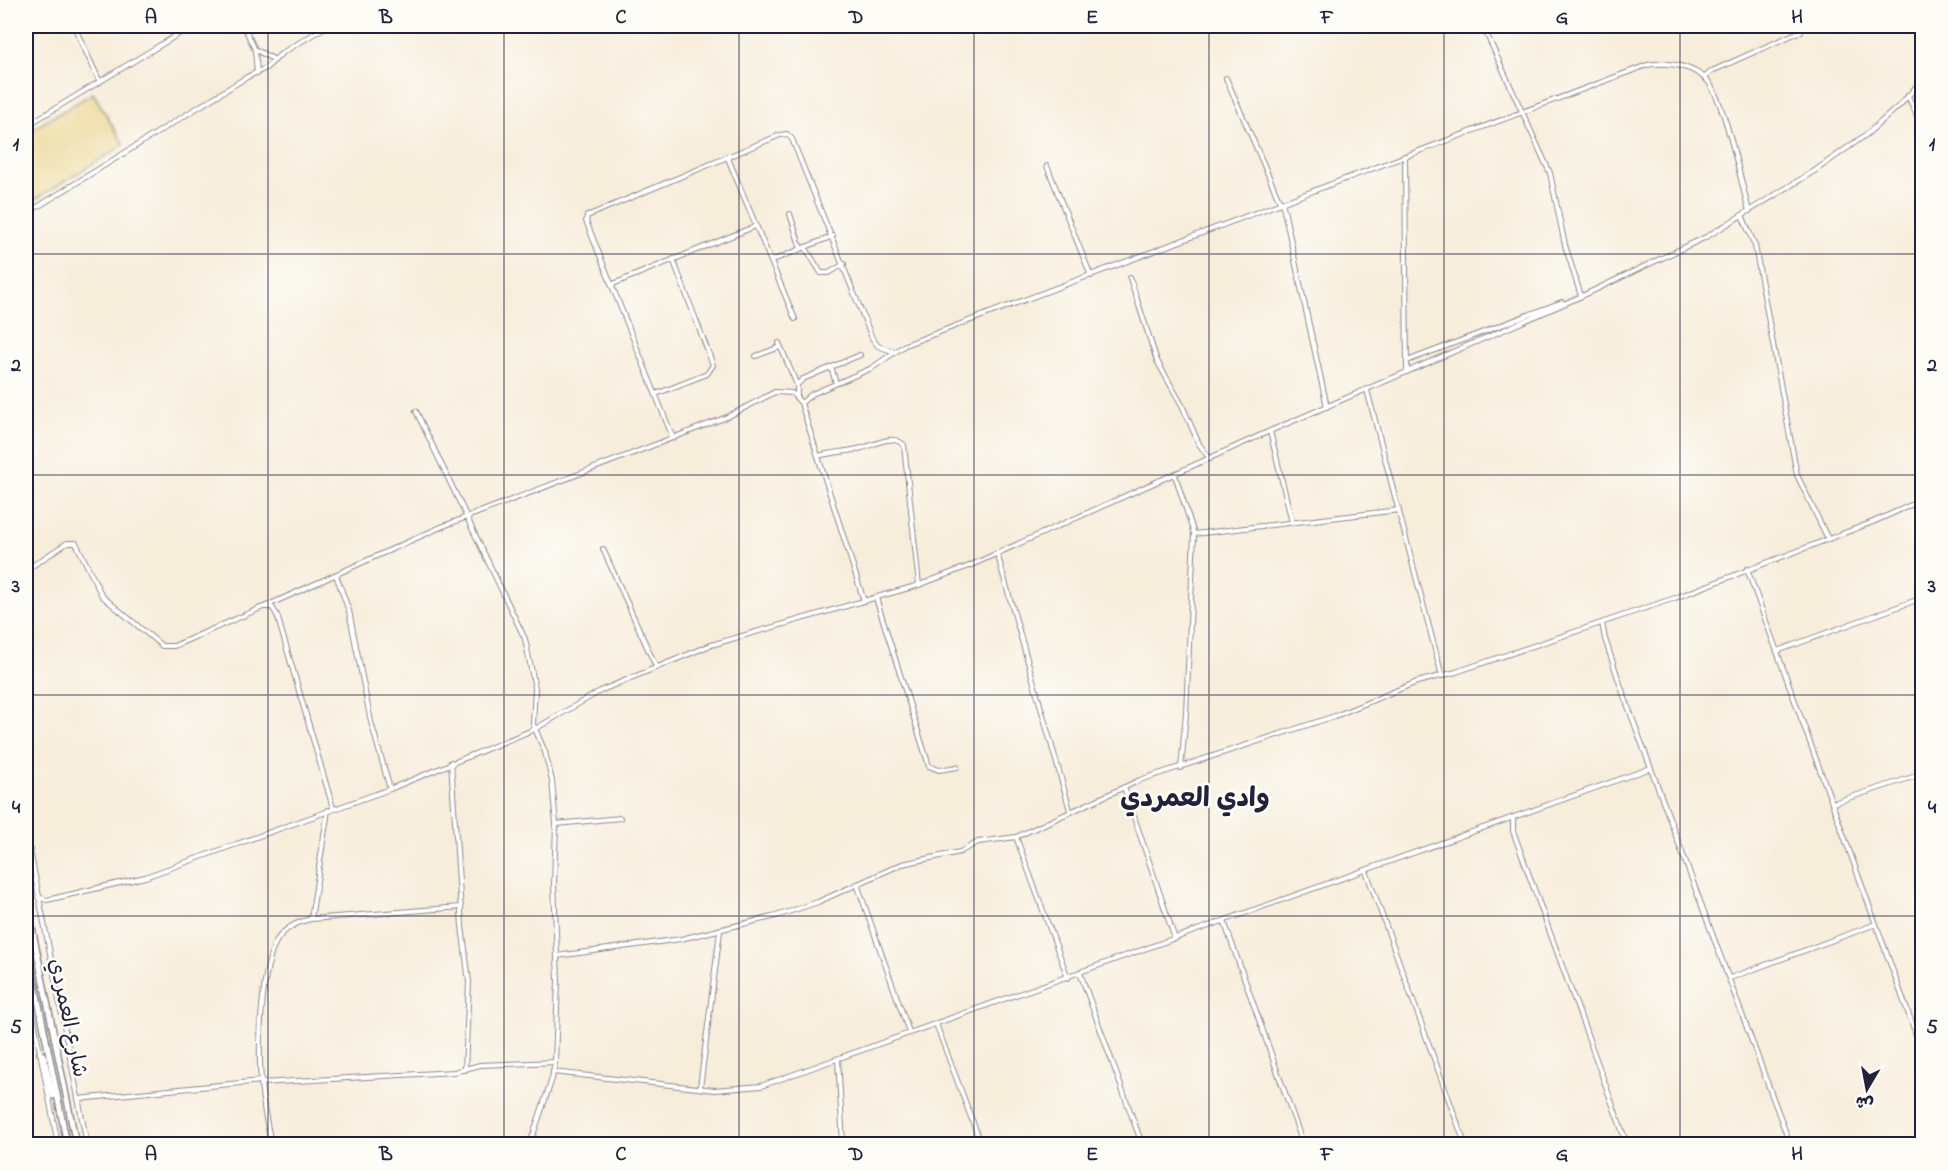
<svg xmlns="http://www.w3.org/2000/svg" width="1948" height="1170" viewBox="0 0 1948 1170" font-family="'Indie Flower','Playpen Sans Arabic',sans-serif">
<rect width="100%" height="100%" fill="#fdfcf7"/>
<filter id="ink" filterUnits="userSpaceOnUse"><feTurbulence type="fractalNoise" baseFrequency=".0167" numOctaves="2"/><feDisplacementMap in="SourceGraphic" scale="12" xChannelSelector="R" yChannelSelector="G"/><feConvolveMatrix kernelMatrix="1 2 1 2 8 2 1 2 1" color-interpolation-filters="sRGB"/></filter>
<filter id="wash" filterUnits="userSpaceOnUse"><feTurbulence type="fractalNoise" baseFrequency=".008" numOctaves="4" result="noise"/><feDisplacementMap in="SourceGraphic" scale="24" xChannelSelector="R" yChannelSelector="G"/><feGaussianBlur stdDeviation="1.35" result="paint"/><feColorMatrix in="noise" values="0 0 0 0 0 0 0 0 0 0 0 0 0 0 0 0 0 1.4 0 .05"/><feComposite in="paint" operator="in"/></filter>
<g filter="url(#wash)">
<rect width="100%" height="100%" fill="#f7eddb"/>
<!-- sand -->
<path fill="#eeda9e" stroke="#887e6c" stroke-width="1.5" d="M 93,93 L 124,145 L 26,205 L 26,133 Z"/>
</g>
<g filter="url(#ink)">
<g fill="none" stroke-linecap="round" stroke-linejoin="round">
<!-- minor casing -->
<g stroke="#8c888b" stroke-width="6">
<g id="minor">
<path d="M 74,26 L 100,82"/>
<path d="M 244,26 L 255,50 L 257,73"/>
<path d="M 1483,26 L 1550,173 L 1565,245 L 1581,296"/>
<path d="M 256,50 L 275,60"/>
<path d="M 1226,78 L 1280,202"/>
<path d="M 1704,78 L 1712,71 L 1801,31"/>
<path d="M 1908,96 L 1922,126"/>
<path d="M 26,126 L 192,26"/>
<path d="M 727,156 L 795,319"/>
<path d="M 1405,156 L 1407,372"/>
<path d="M 1047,166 L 1091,276"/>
<path d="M 1282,201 L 1327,407"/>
<path d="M 26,214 L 247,77 L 266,68 L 282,53 L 327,26"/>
<path d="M 790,214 L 801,249"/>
<path d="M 1742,215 L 1755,246 L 1797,475 L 1828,539"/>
<path d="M 805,247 L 821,273 L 829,273 L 844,264"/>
<path d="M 771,261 L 833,236"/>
<path d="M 1130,278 L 1157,361 L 1182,405 L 1199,444 L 1210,459"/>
<path d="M 613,284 L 756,226"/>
<path d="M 779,343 L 797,385"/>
<path d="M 756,356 L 780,347"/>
<path d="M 1407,361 L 1562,302"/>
<path d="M 831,367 L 836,383"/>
<path d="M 1367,390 L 1442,676"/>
<path d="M 656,394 L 707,374 L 713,365 L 673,259"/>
<path d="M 797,396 L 797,385 L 803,379 L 860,355"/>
<path d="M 801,403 L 812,394 L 872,368 L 905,345 L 1647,65 C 1667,62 1688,65 1705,78 C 1724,95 1741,183 1749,211"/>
<path d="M 416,411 L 525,639 L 535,688 L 533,724 L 545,752 L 552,781 L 556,824 L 554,884 L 558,981 L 555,1062 L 552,1079 L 530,1144"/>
<path d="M 1270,431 L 1292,522"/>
<path d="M 673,438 L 586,221 L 587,216 L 780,135 L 787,134 L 792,139 L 872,338 L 878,346 L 892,351"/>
<path d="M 818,456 C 832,452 848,452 862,448 C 875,445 892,433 904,445 L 919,585"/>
<path d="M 1175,475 L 1194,534 L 1186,713 L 1181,768"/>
<path d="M 1194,534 L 1399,510"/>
<path d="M 603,549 L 656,667"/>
<path d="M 997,553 L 1070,810"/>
<path d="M 1747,569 L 1922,1051"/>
<path d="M 26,570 L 67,543 L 76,543 L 102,596 L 162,646 L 174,646 L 263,607 L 272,607 L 277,615 L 333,808"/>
<path d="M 336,575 L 349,611 L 371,722 L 390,789"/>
<path d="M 876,598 L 929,766 L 939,770 L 957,767"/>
<path d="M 266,606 L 441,527 L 727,417 L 775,392 L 792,393 L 801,403 L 864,601"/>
<path d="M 1602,623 L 1605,639 L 1623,693 L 1790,1144"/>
<path d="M 1777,651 L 1922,598"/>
<path d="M 451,762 L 462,926 L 469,982 L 465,1070"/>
<path d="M 1124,787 L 1175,939"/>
<path d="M 1833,803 L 1922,774"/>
<path d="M 1513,818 L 1513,831 L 1627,1144"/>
<path d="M 556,824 L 620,818"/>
<path d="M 26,830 L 87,1144"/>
<path d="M 1016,837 L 1068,978"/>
<path d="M 1366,871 L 1465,1144"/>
<path d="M 857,884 L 909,1032"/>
<path d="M 38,897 L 47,900 L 145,877 L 390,789 L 535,729 L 602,690 L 711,645 L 919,585 L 969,566 L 1270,431 L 1582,296 L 1706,237 L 1816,170 L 1867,134 L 1900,105 L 1922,80"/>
<path d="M 311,919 L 328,810"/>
<path d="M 1224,921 L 1303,1144"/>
<path d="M 557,956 L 681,939 L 776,916 L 818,902 L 902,864 L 960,852 L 978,842 L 1016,837 L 1140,780 L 1335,716 L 1417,682 L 1456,672 L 1675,598 L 1873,522 L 1922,500"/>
<path d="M 1080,973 L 1142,1144"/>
<path d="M 1730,978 L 1876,924"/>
<path d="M 26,980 L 58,1144"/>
<path d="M 936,1024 L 981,1144"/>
<path d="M 838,1059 L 843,1144"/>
<path d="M 553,1072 L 715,1090 L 761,1086 L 1651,768"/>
<path d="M 261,1083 L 454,1072 L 480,1065 L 555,1062"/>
<path d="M 700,1088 L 720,931"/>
<path d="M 78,1099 L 261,1081"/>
<path d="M 271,1144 C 267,1124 262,1102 261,1081 C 258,1049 261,967 277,940 C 285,928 297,922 311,919 L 461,907"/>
</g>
</g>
<!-- major casing -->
<g stroke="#8c888b" stroke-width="8">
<g id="major">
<path d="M 26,898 L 76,1144"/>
<path d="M 26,940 L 67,1144"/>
<path d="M 40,1053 L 43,1055 L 53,1096"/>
</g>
</g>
<!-- minor -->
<use href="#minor" stroke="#fff" stroke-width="4"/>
<!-- major -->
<use href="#major" stroke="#fff" stroke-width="5"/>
</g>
</g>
<!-- grid -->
<path fill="none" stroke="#22223b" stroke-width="1.5" stroke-opacity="0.55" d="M 268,26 L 268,1144M 504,26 L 504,1144M 739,26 L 739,1144M 974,26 L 974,1144M 1209,26 L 1209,1144M 1444,26 L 1444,1144M 1680,26 L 1680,1144M 26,254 L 1922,254M 26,475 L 1922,475M 26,695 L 1922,695M 26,916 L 1922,916"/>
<g text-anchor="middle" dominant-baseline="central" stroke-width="5" stroke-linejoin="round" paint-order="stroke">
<!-- street labels -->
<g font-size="21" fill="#22223b" stroke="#fdfcf7">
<text transform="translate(67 1018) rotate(78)">شارع العمردي</text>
</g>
<!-- district labels -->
<g font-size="27" font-weight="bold" fill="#22223b" stroke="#fdfcf7">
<text x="1195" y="799">وادي العمردي</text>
</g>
</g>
<!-- margin -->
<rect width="1948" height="1170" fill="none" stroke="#fdfcf7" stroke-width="66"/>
<!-- north arrow -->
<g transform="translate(1867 1089) rotate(190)" stroke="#fdfcf7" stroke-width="4.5" paint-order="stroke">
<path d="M0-4.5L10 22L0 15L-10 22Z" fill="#22223b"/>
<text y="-9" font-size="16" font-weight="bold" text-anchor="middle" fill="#22223b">ش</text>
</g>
<rect x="33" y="33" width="1882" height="1104" fill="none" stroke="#22223b" stroke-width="2"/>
<g font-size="20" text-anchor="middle" font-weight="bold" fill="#22223b">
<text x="151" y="23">A</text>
<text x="386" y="23">B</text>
<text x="621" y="23">C</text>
<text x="856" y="23">D</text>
<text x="1092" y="23">E</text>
<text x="1327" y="23">F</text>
<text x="1562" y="23">G</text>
<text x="1797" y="23">H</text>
<text x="16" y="150">1</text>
<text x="1932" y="150">1</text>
<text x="16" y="371">2</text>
<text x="1932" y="371">2</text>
<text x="16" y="592">3</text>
<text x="1932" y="592">3</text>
<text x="16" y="813">4</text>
<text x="1932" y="813">4</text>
<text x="16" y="1033">5</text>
<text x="1932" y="1033">5</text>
<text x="151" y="1160">A</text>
<text x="386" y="1160">B</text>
<text x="621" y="1160">C</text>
<text x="856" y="1160">D</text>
<text x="1092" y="1160">E</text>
<text x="1327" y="1160">F</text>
<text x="1562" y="1160">G</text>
<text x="1797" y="1160">H</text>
</g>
</svg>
